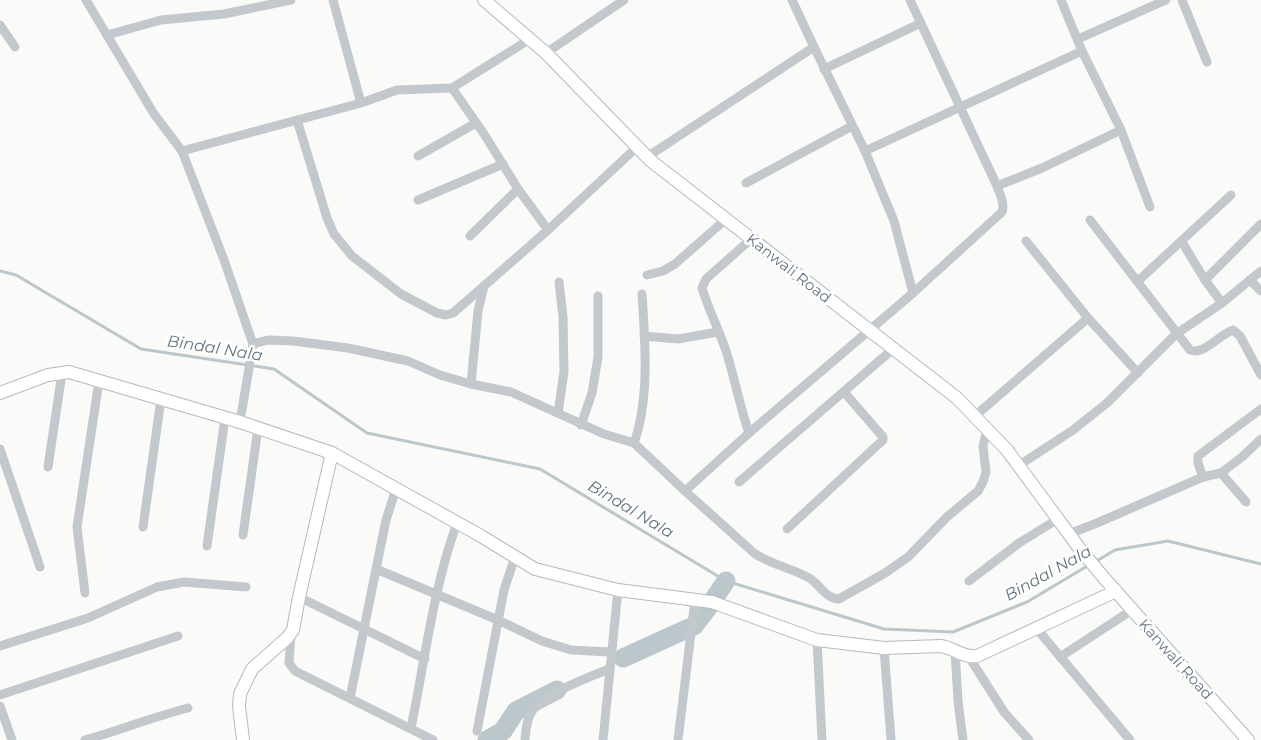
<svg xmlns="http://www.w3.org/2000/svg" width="1261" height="740" viewBox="0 0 1261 740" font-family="Montserrat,sans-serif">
<rect width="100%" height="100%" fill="#fafaf8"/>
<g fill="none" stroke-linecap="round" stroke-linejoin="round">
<!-- stream -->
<g stroke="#bbc7cb" stroke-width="3">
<path d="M 0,271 L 16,275 L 141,349 L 274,369 L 367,433 L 540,469 L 726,581 L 884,629 L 953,632 L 1027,602 L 1089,565"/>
<path d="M 1095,562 L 1115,550 L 1168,541 L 1261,564"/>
</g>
<!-- river -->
<g stroke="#bbc7cb" stroke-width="19">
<path d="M 713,600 L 726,581"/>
<path d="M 694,626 L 710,605"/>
<path d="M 623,658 L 689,628"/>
<path d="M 487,740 L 503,731 L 516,711 L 557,690"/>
</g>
<!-- secondary casing -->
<g stroke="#b3babf" stroke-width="14">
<g id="secondary">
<path d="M 484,0 L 546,53 L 651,161 L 957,398 L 1007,450 L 1080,549 L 1104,578 L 1248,740"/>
<path d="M 0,393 L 48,375 L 69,372 L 240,422 L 332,453 L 481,536 L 535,569 L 543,571 L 618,590 L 712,602 L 817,640 L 884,648 L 941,646 C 954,648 963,658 977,656 L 1116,591"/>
<path d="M 243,740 L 239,706 L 240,694 L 252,669 L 287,638 L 293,630 L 299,597 L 332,453"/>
</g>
</g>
<!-- street -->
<g stroke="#c3c8cc" stroke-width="9">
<path d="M 86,0 L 154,114 L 182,151 L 224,260 L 253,344 L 240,422"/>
<path d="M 333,0 L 361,103"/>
<path d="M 792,0 L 814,47 L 865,151 L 894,221 L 913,293"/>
<path d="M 1061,0 L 1082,51 L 1121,130 L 1150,207"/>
<path d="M 1182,0 L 1207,62"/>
<path d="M 0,25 L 15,47"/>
<path d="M 107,35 L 161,20 L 224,14 L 291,0"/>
<path d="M 1078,39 L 1166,0"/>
<path d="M 546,53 L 624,0"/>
<path d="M 824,69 L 921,23"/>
<path d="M 452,88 L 484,134 L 518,189 L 548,230"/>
<path d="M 297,120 L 327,218 L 334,234 L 352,256 L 401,294 L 437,313 L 446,315 L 453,313 L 548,230 L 637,147"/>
<path d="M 182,151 L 361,103 L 397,90 L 452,88 L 530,39"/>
<path d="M 865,151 L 1082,51"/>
<path d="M 418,156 L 476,123"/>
<path d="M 647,157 L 814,47"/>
<path d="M 746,183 L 852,126"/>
<path d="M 997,186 L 1042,168 L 1121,130"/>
<path d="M 418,200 L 503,164"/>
<path d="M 1090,220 L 1190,350 C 1203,356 1220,334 1233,330 L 1240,336 L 1261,375"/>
<path d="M 470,236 L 518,189"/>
<path d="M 1026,241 L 1088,318 L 1138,373"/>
<path d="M 1182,242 L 1205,280"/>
<path d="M 647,275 L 663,271 L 675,264 L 726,219"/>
<path d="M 1250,280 L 1261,291"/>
<path d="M 1138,281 L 1231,195"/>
<path d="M 1222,303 L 1205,280 L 1261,224"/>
<path d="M 644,336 L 678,339 L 718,332"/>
<path d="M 253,344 L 268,340 L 293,341 L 348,348 L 408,361 L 440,375 L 471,384 L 511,392 L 604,434 L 634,443 L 685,491 L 749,433 L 913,293 L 1002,212 C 1005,203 1000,195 997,186 L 910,0"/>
<path d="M 471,384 L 478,311 L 484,286"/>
<path d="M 558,413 L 564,372 L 563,317 L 559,282"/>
<path d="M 975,416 L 1088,318"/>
<path d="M 581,425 L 592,393 L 598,357 L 598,296"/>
<path d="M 749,433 C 740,407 735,380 727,354 C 720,332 709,311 702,288 L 706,279 L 751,239"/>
<path d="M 634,443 C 650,398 645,341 642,294"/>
<path d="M 0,449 L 40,567"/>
<path d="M 1018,466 L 1073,430 L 1107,403 L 1176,334 L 1222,303 L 1261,271"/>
<path d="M 48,467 L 62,373"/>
<path d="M 1221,473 L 1246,502"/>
<path d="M 1203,477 L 1198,463 L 1198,456 L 1261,409"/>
<path d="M 739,482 L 893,349"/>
<path d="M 685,491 L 754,553 C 771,565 793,568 811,579 C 820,586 827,599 839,599 L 885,573 L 908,557 L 947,517 L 978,491 L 983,482 L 986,472 L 983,446 L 987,430"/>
<path d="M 143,527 L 161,399"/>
<path d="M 787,529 L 883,440 L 883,437 L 844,392"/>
<path d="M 1069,534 L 1097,523 L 1203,477 L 1221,473 L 1242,457 L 1261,439"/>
<path d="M 243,535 L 258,428"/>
<path d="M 207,546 L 225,418"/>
<path d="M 376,569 L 498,620 L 542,641 L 571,650 L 610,652"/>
<path d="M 969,581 L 1019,543 L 1058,519"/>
<path d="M 85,593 L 77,527 L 99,381"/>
<path d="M 299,597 L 425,659"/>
<path d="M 1037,629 L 1130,740"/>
<path d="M 291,634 L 289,663 L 295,671 L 433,740"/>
<path d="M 817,640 L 822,740"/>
<path d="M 0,646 L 88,618 L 157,587 L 184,582 L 246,587"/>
<path d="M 884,648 L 891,740"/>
<path d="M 955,650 L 958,701 L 963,740"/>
<path d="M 969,657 L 1004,712 L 1029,740"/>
<path d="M 1060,657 L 1132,610"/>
<path d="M 0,695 L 178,636"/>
<path d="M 350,698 L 386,520 L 396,489"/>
<path d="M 0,706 L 12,740"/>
<path d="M 411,728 C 425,660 433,589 457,523"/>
<path d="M 477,731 L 504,590 L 515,557"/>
<path d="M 85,740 C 120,730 153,717 188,708"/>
<path d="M 525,740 C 526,731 526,721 531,713 C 541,695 589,677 609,669"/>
<path d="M 603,740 L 618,590"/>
<path d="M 678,740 L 695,600"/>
</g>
<!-- secondary -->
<use href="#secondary" stroke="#fff" stroke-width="12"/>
</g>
<g text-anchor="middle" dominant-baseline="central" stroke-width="5" stroke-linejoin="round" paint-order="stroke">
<!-- street labels -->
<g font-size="15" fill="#657683" stroke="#fff">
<text transform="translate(789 268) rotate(38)">Kanwali Road</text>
<text transform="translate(1176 659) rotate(48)">Kanwali Road</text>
</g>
<!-- water labels -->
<g font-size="16" font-style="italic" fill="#60757c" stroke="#fff">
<text transform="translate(215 348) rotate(9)">Bindal Nala</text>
<text transform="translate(631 509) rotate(31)">Bindal Nala</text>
<text transform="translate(1048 573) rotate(-29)">Bindal Nala</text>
</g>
</g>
</svg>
